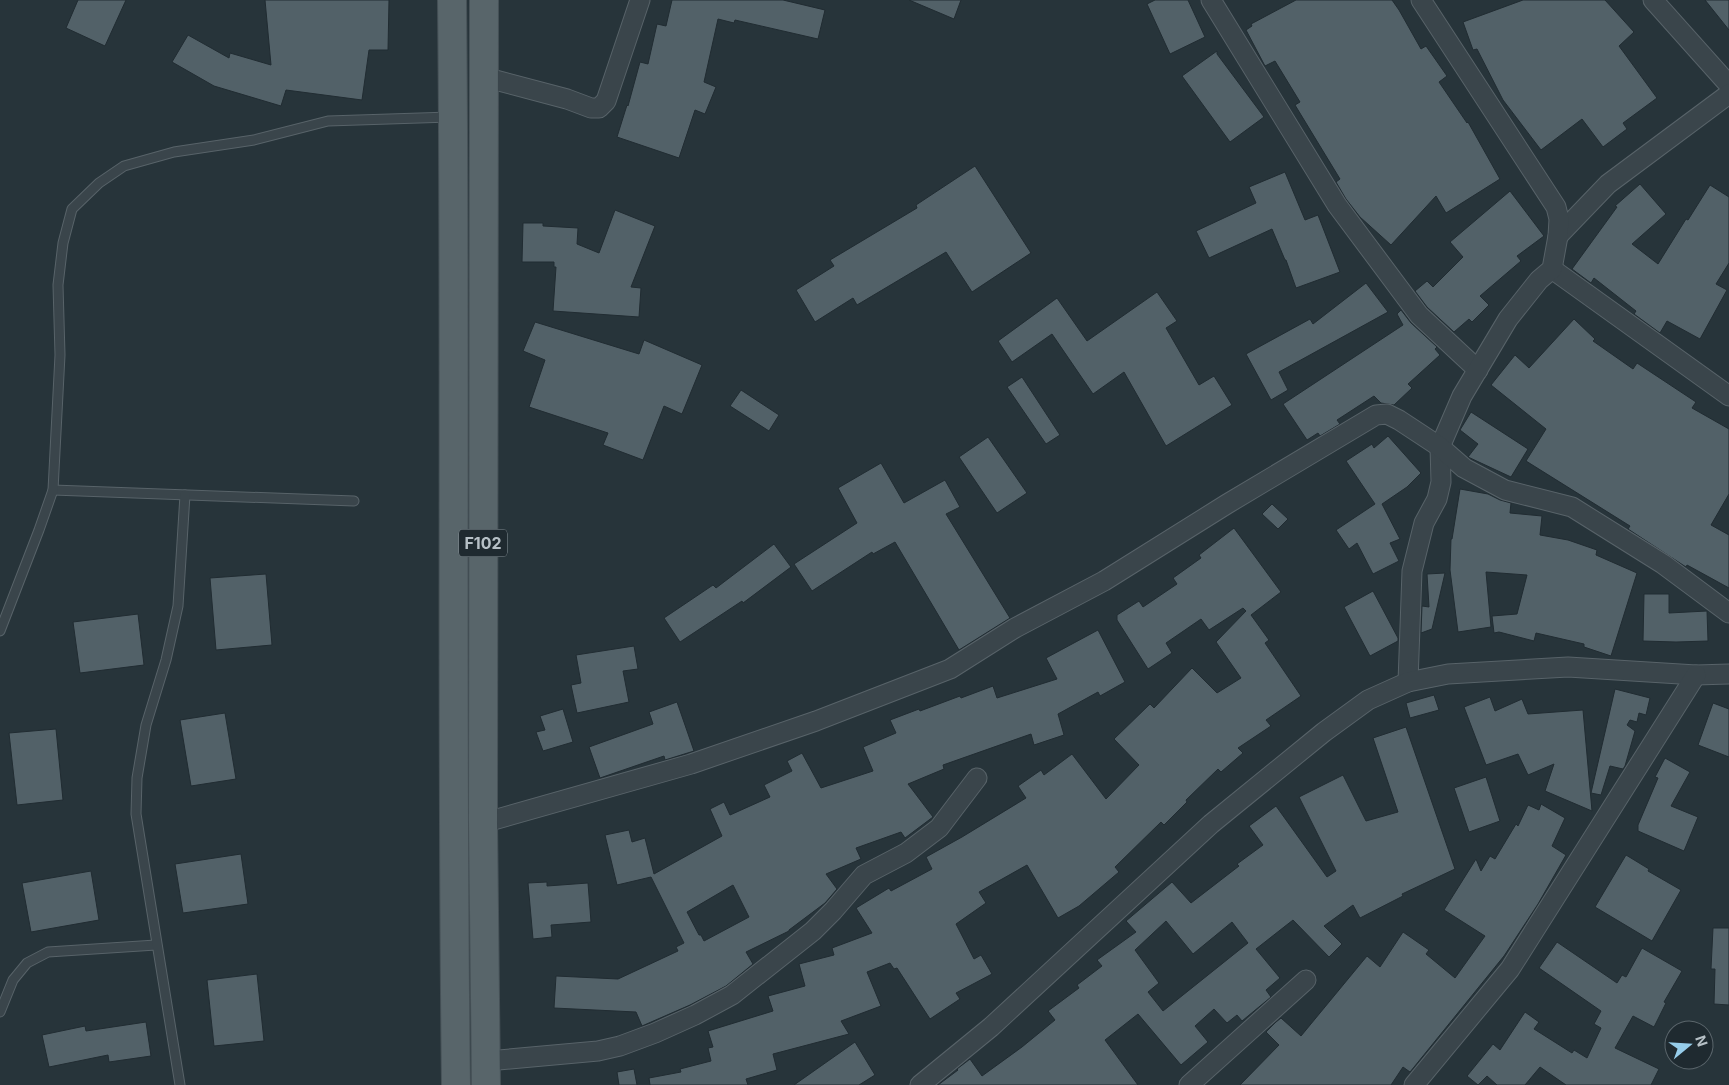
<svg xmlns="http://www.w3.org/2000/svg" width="1729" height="1085" viewBox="0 0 1729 1085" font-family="Inter,sans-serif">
<rect width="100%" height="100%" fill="#27343a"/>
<!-- building -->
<g fill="#526168" stroke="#212c32" fill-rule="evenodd">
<path d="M 78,0 L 126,0 L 105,46 L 66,28 Z"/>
<path d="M 265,0 L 389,0 L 388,50 L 369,50 L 362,100 L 286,90 L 281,106 L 214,86 L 172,62 L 188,35 L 229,58 L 230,53 L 271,65 Z"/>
<path d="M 672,0 L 783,0 L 825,10 L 818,39 L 735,20 L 734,23 L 718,19 L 704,82 L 716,87 L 705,114 L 695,110 L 679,158 L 617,137 L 627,105 L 628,106 L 640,62 L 648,64 L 657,24 L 666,26 Z"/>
<path d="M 909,0 L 961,0 L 954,19 Z"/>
<path d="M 1155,0 L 1188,0 L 1205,37 L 1170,54 L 1147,4 Z"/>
<path d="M 1296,0 L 1392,0 L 1399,10 L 1421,49 L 1426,46 L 1447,76 L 1439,82 L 1467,123 L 1468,122 L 1500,179 L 1446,213 L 1436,196 L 1391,245 L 1360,217 L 1346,199 L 1336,182 L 1340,179 L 1295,105 L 1300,102 L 1275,61 L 1265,66 L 1246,30 L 1252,26 L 1251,24 Z"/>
<path d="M 1523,0 L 1605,0 L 1634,32 L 1619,46 L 1657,98 L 1623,123 L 1627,129 L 1603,147 L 1582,119 L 1541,150 L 1503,100 L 1477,49 L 1473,50 L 1463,22 Z"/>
<path d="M 1705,0 L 1729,0 L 1729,30 Z"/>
<path d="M 1217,51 L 1217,54 L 1264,117 L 1230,142 L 1182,76 Z"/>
<path d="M 975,166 L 1031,253 L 972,292 L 946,252 L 857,305 L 853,298 L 815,322 L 796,290 L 834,266 L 830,260 L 917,208 L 916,205 Z"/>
<path d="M 1285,172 L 1305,220 L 1318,215 L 1340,272 L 1296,288 L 1286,260 L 1285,260 L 1272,229 L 1209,258 L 1196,231 L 1256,203 L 1249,187 Z"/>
<path d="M 1640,184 L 1666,214 L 1632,244 L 1658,264 L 1686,219 L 1688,220 L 1710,185 L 1729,197 L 1729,263 L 1716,284 L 1727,290 L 1700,339 L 1667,321 L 1660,333 L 1634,314 L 1636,311 L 1594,278 L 1591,283 L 1572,269 L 1617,207 L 1615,206 Z"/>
<path d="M 1510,191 L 1544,236 L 1517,256 L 1521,261 L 1480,296 L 1489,305 L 1472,322 L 1469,319 L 1454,332 L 1427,307 L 1415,291 L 1427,281 L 1433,287 L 1463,257 L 1450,242 Z"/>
<path d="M 615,210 L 655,226 L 631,287 L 641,288 L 639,317 L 553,311 L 556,267 L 554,267 L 554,262 L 522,262 L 523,223 L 543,223 L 543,226 L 578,228 L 577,244 L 599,253 Z"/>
<path d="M 1366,283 L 1388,312 L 1279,372 L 1288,390 L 1271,400 L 1246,354 L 1310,319 L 1313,324 Z"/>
<path d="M 1157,292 L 1177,321 L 1166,328 L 1199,385 L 1214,376 L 1232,405 L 1166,446 L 1124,372 L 1093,394 L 1052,334 L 1012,362 L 998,341 L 1057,298 L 1087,341 Z"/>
<path d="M 1401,310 L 1411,323 L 1437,347 L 1435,349 L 1440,355 L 1408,384 L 1412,388 L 1394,405 L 1381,403 L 1374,396 L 1337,420 L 1340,424 L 1320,436 L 1318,433 L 1307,440 L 1283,404 L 1403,325 L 1397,314 Z"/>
<path d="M 1574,319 L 1595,339 L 1593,341 L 1633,369 L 1637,363 L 1696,402 L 1692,408 L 1729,429 L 1729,494 L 1711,525 L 1729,535 L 1729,588 L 1687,565 L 1686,567 L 1628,529 L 1630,526 L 1526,461 L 1546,429 L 1491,385 L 1515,355 L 1529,368 Z"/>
<path d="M 535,322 L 639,354 L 644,340 L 702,365 L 682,414 L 664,406 L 643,460 L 603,445 L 608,433 L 529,407 L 545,360 L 523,351 Z"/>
<path d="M 1022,377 L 1060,435 L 1046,444 L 1007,387 Z"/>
<path d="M 741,390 L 779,415 L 769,431 L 730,406 Z"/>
<path d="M 1471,412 L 1528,449 L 1511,477 L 1468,457 L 1478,444 L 1460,430 Z"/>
<path d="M 1388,436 L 1421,473 L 1407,487 L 1382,504 L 1400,539 L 1390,543 L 1399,561 L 1373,574 L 1357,543 L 1349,549 L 1336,530 L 1375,504 L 1346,461 L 1372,444 L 1374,448 Z"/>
<path d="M 988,437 L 1027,493 L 997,513 L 959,457 Z"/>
<path d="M 881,463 L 904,503 L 945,480 L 960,507 L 946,514 L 1010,618 L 959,650 L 895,542 L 873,554 L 872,552 L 812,591 L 794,564 L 857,523 L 838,488 Z"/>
<path d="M 1460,489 L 1488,494 L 1500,500 L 1511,503 L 1510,513 L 1542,516 L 1540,535 L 1568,540 L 1597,550 L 1596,555 L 1637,573 L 1611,656 L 1584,647 L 1584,644 L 1536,633 L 1534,641 L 1499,632 L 1494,633 L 1492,616 L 1517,614 L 1527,575 L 1486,572 L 1491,627 L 1458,632 L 1450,570 L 1451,539 L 1452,539 Z"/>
<path d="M 1272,504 L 1288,519 L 1278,529 L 1262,514 Z"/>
<path d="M 1234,528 L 1281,592 L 1251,615 L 1269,640 L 1265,643 L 1301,696 L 1266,720 L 1271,726 L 1238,748 L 1243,753 L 1221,772 L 1218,769 L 1186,800 L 1187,802 L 1164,825 L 1161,822 L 1115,867 L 1119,872 L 1079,906 L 1058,918 L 1027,865 L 979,892 L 986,903 L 956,924 L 974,959 L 981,955 L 992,974 L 956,993 L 960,999 L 930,1019 L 897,968 L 894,969 L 890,963 L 867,972 L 881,1006 L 841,1021 L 849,1034 L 773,1054 L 777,1070 L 746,1079 L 748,1085 L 650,1085 L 649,1078 L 681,1072 L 680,1069 L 711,1061 L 708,1048 L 713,1047 L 708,1031 L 773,1011 L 768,996 L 805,986 L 799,964 L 834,955 L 832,948 L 872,933 L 856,908 L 889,888 L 891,891 L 932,869 L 926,857 L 962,837 L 1026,798 L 1018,786 L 1041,770 L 1044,775 L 1072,754 L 1106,799 L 1139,765 L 1114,739 L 1150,704 L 1154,708 L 1192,668 L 1217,693 L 1241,678 L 1216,642 L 1246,611 L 1243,608 L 1209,630 L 1201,619 L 1166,643 L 1172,653 L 1148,669 L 1117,620 L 1117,615 L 1139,601 L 1143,607 L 1177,584 L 1173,578 L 1201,558 L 1199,555 Z"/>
<path d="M 774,544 L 791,567 L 743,603 L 742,601 L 680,642 L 664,618 L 713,585 L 716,588 Z"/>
<path d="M 1445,573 L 1432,629 L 1421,633 L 1422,606 L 1429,607 L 1427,574 Z"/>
<path d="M 266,574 L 272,645 L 216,650 L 210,578 Z"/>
<path d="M 1373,591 L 1398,638 L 1398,641 L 1370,656 L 1344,607 Z"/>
<path d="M 1644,594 L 1669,594 L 1669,613 L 1707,611 L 1708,641 L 1676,642 L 1643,641 Z"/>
<path d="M 138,614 L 144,665 L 80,673 L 73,622 Z"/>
<path d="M 1098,630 L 1125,682 L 1100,696 L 1098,692 L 1058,714 L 1064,735 L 1034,745 L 1031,734 L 943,765 L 944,769 L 908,784 L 933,817 L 905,838 L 901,832 L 856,848 L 861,859 L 826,874 L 837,889 L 825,903 L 789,930 L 789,931 L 746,952 L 753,964 L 726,986 L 690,1005 L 642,1026 L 636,1012 L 554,1008 L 556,976 L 618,979 L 678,951 L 676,947 L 684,943 L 651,877 L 617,885 L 605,835 L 629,830 L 632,842 L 645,838 L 654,874 L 722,836 L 710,809 L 724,802 L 730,815 L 770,797 L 764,785 L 792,771 L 787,761 L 802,753 L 821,788 L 873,771 L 863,747 L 896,733 L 890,720 L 919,709 L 920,711 L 960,696 L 961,698 L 993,686 L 997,698 L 1057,679 L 1046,658 ZM 733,885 L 749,917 L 704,941 L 701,935 L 699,935 L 687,912 Z"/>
<path d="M 634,646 L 638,669 L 623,671 L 629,702 L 577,713 L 571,685 L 581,683 L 576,655 Z"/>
<path d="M 1615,689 L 1650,698 L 1646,715 L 1639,713 L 1637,722 L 1630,720 L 1627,725 L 1635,731 L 1625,766 L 1623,769 L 1610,766 L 1601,795 L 1591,793 Z"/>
<path d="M 1434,695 L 1439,710 L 1410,718 L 1406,703 Z"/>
<path d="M 1490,697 L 1495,711 L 1522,699 L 1528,714 L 1583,710 L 1592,811 L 1545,791 L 1554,764 L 1528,775 L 1518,754 L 1486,765 L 1464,707 Z"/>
<path d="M 677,702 L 694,751 L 665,760 L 664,756 L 600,778 L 589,747 L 653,724 L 649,712 Z"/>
<path d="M 1713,703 L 1729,709 L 1729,757 L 1698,745 Z"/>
<path d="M 563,709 L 573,742 L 543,751 L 536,732 L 545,730 L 540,716 Z"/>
<path d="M 225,713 L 236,779 L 191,786 L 180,720 Z"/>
<path d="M 1406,727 L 1455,869 L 1402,894 L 1403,896 L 1360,918 L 1353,905 L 1324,926 L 1342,944 L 1329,957 L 1293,920 L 1256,949 L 1280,978 L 1266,990 L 1271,997 L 1242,1021 L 1237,1015 L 1227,1023 L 1214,1009 L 1195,1026 L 1208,1042 L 1181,1065 L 1138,1014 L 1105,1040 L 1138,1085 L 938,1085 L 958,1070 L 957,1069 L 970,1059 L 982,1076 L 1022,1047 L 1055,1020 L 1048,1011 L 1079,988 L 1077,985 L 1102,966 L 1097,960 L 1136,932 L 1126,921 L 1172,882 L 1191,903 L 1239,866 L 1237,864 L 1263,845 L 1249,826 L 1276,806 L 1327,877 L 1336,871 L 1299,797 L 1343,775 L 1366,821 L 1398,812 L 1373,738 ZM 1166,921 L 1193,954 L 1232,922 L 1248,943 L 1163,1011 L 1148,992 L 1159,983 L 1135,950 Z"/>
<path d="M 56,729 L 63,800 L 17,805 L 9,733 Z"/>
<path d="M 1665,758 L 1690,772 L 1671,806 L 1698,817 L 1684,851 L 1638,831 L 1638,825 L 1658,778 L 1655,777 Z"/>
<path d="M 1486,777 L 1500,821 L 1469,832 L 1454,788 Z"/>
<path d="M 1541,804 L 1565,818 L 1552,846 L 1566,855 L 1538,904 L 1504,956 L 1410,1072 L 1403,1067 L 1391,1085 L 1240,1085 L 1279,1045 L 1266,1032 L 1276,1022 L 1281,1018 L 1301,1036 L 1367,956 L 1380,967 L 1403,932 L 1429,950 L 1426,954 L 1455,978 L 1485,936 L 1444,910 L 1476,859 L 1481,871 L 1490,856 L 1495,859 L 1516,824 L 1518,826 L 1528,805 L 1539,810 Z"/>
<path d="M 241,854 L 248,904 L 183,913 L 175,864 Z"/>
<path d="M 1626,855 L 1649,869 L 1648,871 L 1681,890 L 1652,941 L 1595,907 Z"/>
<path d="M 91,871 L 99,920 L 31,932 L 22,883 Z"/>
<path d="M 547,882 L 547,886 L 588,883 L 591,922 L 551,925 L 552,937 L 533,939 L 528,883 Z"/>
<path d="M 1713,928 L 1729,928 L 1729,1005 L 1714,1004 L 1715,969 L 1711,969 Z"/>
<path d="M 1557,942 L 1617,983 L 1622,975 L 1626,977 L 1642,948 L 1682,971 L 1664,1002 L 1666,1003 L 1654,1027 L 1633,1016 L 1615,1048 L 1659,1069 L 1651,1085 L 1566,1085 L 1540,1067 L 1525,1085 L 1497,1085 L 1487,1076 L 1478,1085 L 1467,1076 L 1493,1044 L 1500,1050 L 1525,1012 L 1539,1022 L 1534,1029 L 1572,1053 L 1574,1050 L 1587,1058 L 1601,1028 L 1594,1024 L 1601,1011 L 1539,968 Z"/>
<path d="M 257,974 L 264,1041 L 214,1046 L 207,980 Z"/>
<path d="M 146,1022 L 151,1056 L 109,1062 L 108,1055 L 49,1067 L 42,1035 L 85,1026 L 86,1031 Z"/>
<path d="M 855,1042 L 875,1075 L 859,1085 L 794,1085 Z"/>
<path d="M 634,1069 L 637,1085 L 619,1085 L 617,1072 Z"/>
</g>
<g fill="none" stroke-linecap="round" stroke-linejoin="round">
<!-- lane casing -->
<g stroke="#586369" stroke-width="11">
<g id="lane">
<path d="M 53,490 L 354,501"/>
<path d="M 0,631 L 39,530 L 53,490 L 60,355 L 58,285 L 63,243 L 72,209 L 99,183 L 124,166 L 174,152 L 254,140 L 328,121 L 450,117"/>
<path d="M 0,1012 L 13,980 L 27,963 L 48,952 L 156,945"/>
<path d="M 180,1085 L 136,814 L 137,778 L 146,725 L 166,660 L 178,606 L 185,495"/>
</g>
</g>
<!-- street casing -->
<g stroke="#586369" stroke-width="21">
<g id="street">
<path d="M 1211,0 L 1337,205 L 1419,315 L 1478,370"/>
<path d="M 1653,0 L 1729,85"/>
<path d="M 484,77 L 567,99 L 591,108 L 599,108 L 606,101 L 640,0"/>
<path d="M 1558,236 L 1608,184 L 1729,94"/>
<path d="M 1552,269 L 1729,396"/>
<path d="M 1408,682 L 1412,571 L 1424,523 L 1437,499 L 1441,482 L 1440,447 L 1462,396 L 1508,319 L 1539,280 L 1552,269 L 1558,236 L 1559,219 L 1556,207 L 1421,0"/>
<path d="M 483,823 L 691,764 L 816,721 L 950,669 L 1015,628 L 1104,581 L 1227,504 L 1376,415 L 1387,414 L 1399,420 L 1440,447 L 1464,468 L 1505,490 L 1572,507 L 1663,564 L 1729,613"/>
<path d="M 487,1061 L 598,1051 L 620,1046 L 655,1033 L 695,1015 L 732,995 L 813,931 L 833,911 L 864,875 L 906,853 L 939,828 L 977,778"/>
<path d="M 920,1085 L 991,1027 L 1211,824 L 1324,732 L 1368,700 L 1408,682 L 1448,674 L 1568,667 L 1696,675 L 1729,674"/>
<path d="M 1189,1085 L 1306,980"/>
<path d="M 1414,1085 L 1510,969 L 1696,675"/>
</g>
</g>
<!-- primary casing -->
<g stroke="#465157" stroke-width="30">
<g id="primary">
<path d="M 452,0 C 456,362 451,723 456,1085"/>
<path d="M 484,0 L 483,823 L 486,1085"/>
</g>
</g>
<!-- lane -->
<use href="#lane" stroke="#3a454b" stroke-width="9"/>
<!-- street -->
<use href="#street" stroke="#3a454b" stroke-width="19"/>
<!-- primary -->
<use href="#primary" stroke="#58656a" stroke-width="28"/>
</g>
<g text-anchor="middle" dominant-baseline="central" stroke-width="5" stroke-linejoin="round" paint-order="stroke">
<!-- shield labels -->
<rect fill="#1f2a30" stroke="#899399" stroke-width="1" x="459" y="529.5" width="48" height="27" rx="4"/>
<g font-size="16" font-weight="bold" fill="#b6c0c6">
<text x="483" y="543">F102</text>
</g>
</g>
<!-- north arrow -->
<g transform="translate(1689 1045) rotate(72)"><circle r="24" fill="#1f2a30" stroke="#5b666c"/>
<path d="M0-4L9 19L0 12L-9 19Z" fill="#96cdea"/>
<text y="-8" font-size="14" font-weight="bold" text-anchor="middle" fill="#b6c0c6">N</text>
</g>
</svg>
